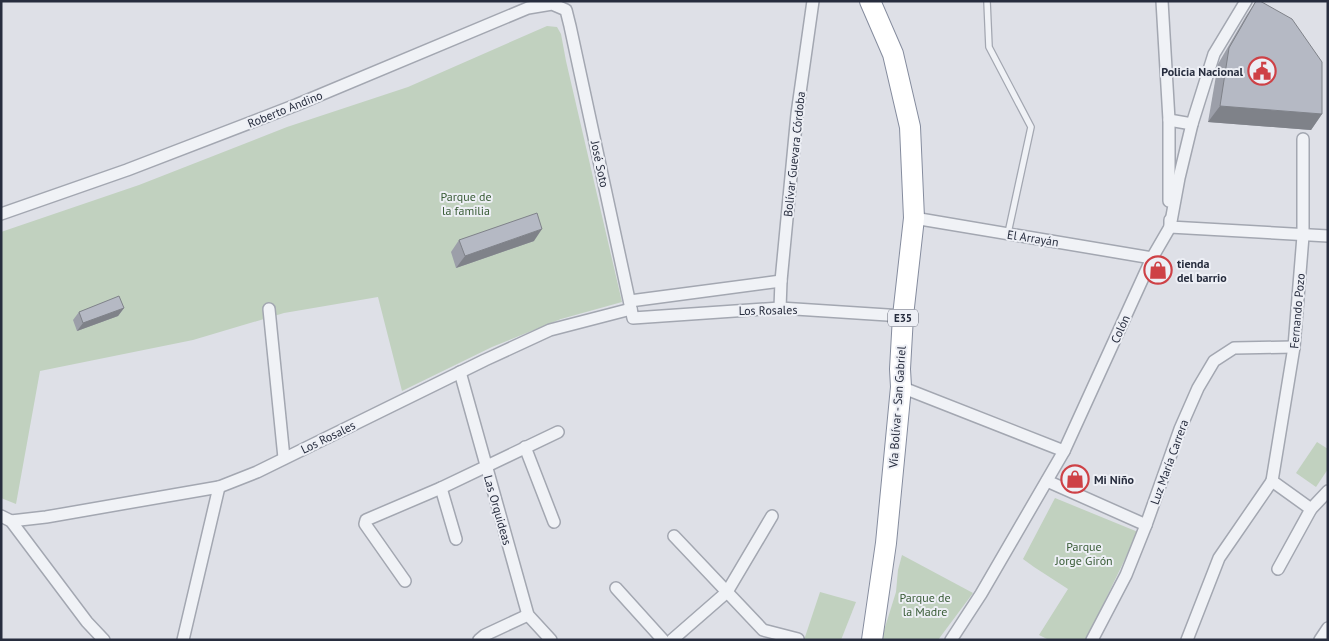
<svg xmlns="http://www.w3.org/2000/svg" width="1329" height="641" viewBox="0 0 1329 641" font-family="'PT Sans',sans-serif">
<rect width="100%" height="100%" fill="#dee0e7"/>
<!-- green -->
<g fill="#c1d1bf">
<path d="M 547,26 L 557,27 L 561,34 L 566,61 L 622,302 L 561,319 L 492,347 L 402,391 L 378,297 L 284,313 L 193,340 L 40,371 L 16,504 L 1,498 L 1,232 L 139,185 L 287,127 L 408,87 Z"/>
<path d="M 1317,442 L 1328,449 L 1328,469 L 1316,487 L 1296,473 Z"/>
<path d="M 1055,498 L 1138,532 L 1086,640 L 1049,640 L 1039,635 L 1068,589 L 1034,567 L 1023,559 Z"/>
<path d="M 902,555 L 973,593 L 938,640 L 881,640 L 896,592 L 898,570 Z"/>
<path d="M 820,592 L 856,602 L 841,640 L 804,640 Z"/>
</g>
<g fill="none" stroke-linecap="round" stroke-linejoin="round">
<!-- lane casing -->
<g stroke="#a3a7b1" stroke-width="8">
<path id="lane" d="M 987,1 L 989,47 L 1031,127 L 1008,233"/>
</g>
<!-- street casing -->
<g stroke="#a3a7b1" stroke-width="14">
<g id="street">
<path d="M 1162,1 L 1169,120 L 1169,201"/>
<path d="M 1169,120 L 1192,124"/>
<path d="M 1303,139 L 1303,236 L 1294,347 L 1272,481 L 1311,509"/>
<path d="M 1,214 L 127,170 L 296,105 L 528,8 L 552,4 L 566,10 L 570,26 L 633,318 L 780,308 L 903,316"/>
<path d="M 914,218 L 1152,258"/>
<path d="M 1170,220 L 1170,227 L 1328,236"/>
<path d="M 630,301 L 781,281"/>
<path d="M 780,308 L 781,281 L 797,114 L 813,1"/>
<path d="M 269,309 L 284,458"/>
<path d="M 460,372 L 528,615 L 551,640"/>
<path d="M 901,387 L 1064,451"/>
<path d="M 525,447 L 554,522"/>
<path d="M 1047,481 L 1146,525"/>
<path d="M 441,488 L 456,539"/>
<path d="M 1,516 L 11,521 L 87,622 L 104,640"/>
<path d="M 11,521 L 46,517 L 219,487 L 257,472 L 485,360 L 550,330 L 631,309"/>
<path d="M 674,536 L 763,630 L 798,639"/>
<path d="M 1278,569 L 1311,509 L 1328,491"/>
<path d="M 405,581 L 365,524 L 366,520 L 441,488 L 558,432"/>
<path d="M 616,588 L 663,640"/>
<path d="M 183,640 L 219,487"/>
<path d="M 479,640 L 485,635 L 528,615"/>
<path d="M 672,640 L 727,592 L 772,516"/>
<path d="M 951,640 L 981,594 L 1064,451 L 1152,258 L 1170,227 L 1179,178 L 1192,124 L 1214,54 L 1246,1"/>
<path d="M 1092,640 L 1126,575 L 1146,525 L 1180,429 L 1198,388 L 1214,361 L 1234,348 L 1294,347"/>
<path d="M 1187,640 L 1219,558 L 1272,481"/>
<path d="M 1320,640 L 1328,628"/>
</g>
</g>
<!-- highway casing -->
<g stroke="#858c9e" stroke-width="22">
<path id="highway" d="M 870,1 L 893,54 L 910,127 L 914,218 L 903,316 L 900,369 L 901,387 L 886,543 L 872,640"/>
</g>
<!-- lane -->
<use href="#lane" stroke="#f0f2f6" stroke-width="5.5"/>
<!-- street -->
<use href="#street" stroke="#f0f2f6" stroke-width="11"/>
<!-- highway -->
<use href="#highway" stroke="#fff" stroke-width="20"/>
</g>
<!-- wall -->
<g fill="#9c9fa9">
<path d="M 1256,1 L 1322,114 L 1311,130 L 1208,122 L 1218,64 L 1246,16 Z"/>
<path d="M 459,240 L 534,241 L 456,268 L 451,252 Z"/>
<path d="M 124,308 L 118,316 L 77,331 L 73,320 L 79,312 Z"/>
</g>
<!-- shaded-wall -->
<g fill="#7f8289">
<path d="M 1220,106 L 1322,114 L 1311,130 L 1208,122 Z"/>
<path d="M 542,229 L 534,241 L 456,268 L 465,256 Z"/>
<path d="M 124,308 L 118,316 L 77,331 L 83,323 Z"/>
</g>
<!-- building -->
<g fill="#b5b9c4" stroke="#7f8289">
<path d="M 1256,1 L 1260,1 L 1292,19 L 1322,62 L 1322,114 L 1220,106 L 1229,48 Z"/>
<path d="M 537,213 L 542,229 L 465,256 L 459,240 Z"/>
<path d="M 119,296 L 124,308 L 83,323 L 79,312 Z"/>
</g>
<!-- icons -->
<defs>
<g id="civic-ring" transform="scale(1.4375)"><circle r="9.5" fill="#edeff5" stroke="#ce4146" stroke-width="1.5"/><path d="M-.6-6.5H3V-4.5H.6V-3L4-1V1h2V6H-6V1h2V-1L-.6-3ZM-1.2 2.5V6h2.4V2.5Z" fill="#ce4146"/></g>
<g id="shop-ring" transform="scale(1.4375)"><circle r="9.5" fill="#edeff5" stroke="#ce4146" stroke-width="1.5"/><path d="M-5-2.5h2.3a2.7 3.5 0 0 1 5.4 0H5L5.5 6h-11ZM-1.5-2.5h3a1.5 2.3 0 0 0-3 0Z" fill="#ce4146"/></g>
</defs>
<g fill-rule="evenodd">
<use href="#civic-ring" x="1262" y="71"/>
<use href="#shop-ring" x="1158" y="270"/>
<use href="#shop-ring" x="1075" y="479"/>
</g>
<g text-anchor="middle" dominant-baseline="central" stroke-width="4" stroke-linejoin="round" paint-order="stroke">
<!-- shield labels -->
<rect fill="#edeff5" stroke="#626775" stroke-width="1" x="888" y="309.5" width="30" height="17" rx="4"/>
<g font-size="11" font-weight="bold" fill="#272d3e">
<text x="903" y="318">E35</text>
</g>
<!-- poi labels -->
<g font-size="12" font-weight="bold" fill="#272d3e" stroke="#edeff5" text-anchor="start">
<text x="1243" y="71" text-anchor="end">Policia Nacional</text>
<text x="1177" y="263">tienda<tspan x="1177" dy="14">del barrio</tspan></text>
<text x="1094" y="479">Mi Niño</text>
</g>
<!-- street labels -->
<g font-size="12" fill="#272d3e" stroke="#edeff5">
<text transform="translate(285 109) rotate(-22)">Roberto Andino</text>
<text transform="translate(794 154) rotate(-84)">Bolívar Guevara Córdoba</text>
<text transform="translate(600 164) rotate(78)">José Soto</text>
<text transform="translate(1033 238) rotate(9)">El Arrayán</text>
<text transform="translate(768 310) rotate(-1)">Los Rosales</text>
<text transform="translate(1297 311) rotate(-85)">Fernando Pozo</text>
<text transform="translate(1120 329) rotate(-66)">Colón</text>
<text transform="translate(897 407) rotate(-86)">Vía Bolívar - San Gabriel</text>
<text transform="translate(328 437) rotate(-26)">Los Rosales</text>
<text transform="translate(1169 462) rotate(-70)">Luz María Carrera</text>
<text transform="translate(498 510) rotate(74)">Las Orquideas</text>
</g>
<!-- park labels -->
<g font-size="12" fill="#375a34" stroke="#edeff5">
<text x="466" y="196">Parque de<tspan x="466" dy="14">la familia</tspan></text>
<text x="1084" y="546">Parque<tspan x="1084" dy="14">Jorge Girón</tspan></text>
<text x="925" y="597">Parque de<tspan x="925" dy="14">la Madre</tspan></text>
</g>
</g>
<!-- border -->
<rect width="1329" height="641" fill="none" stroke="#272d3e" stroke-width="5"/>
</svg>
